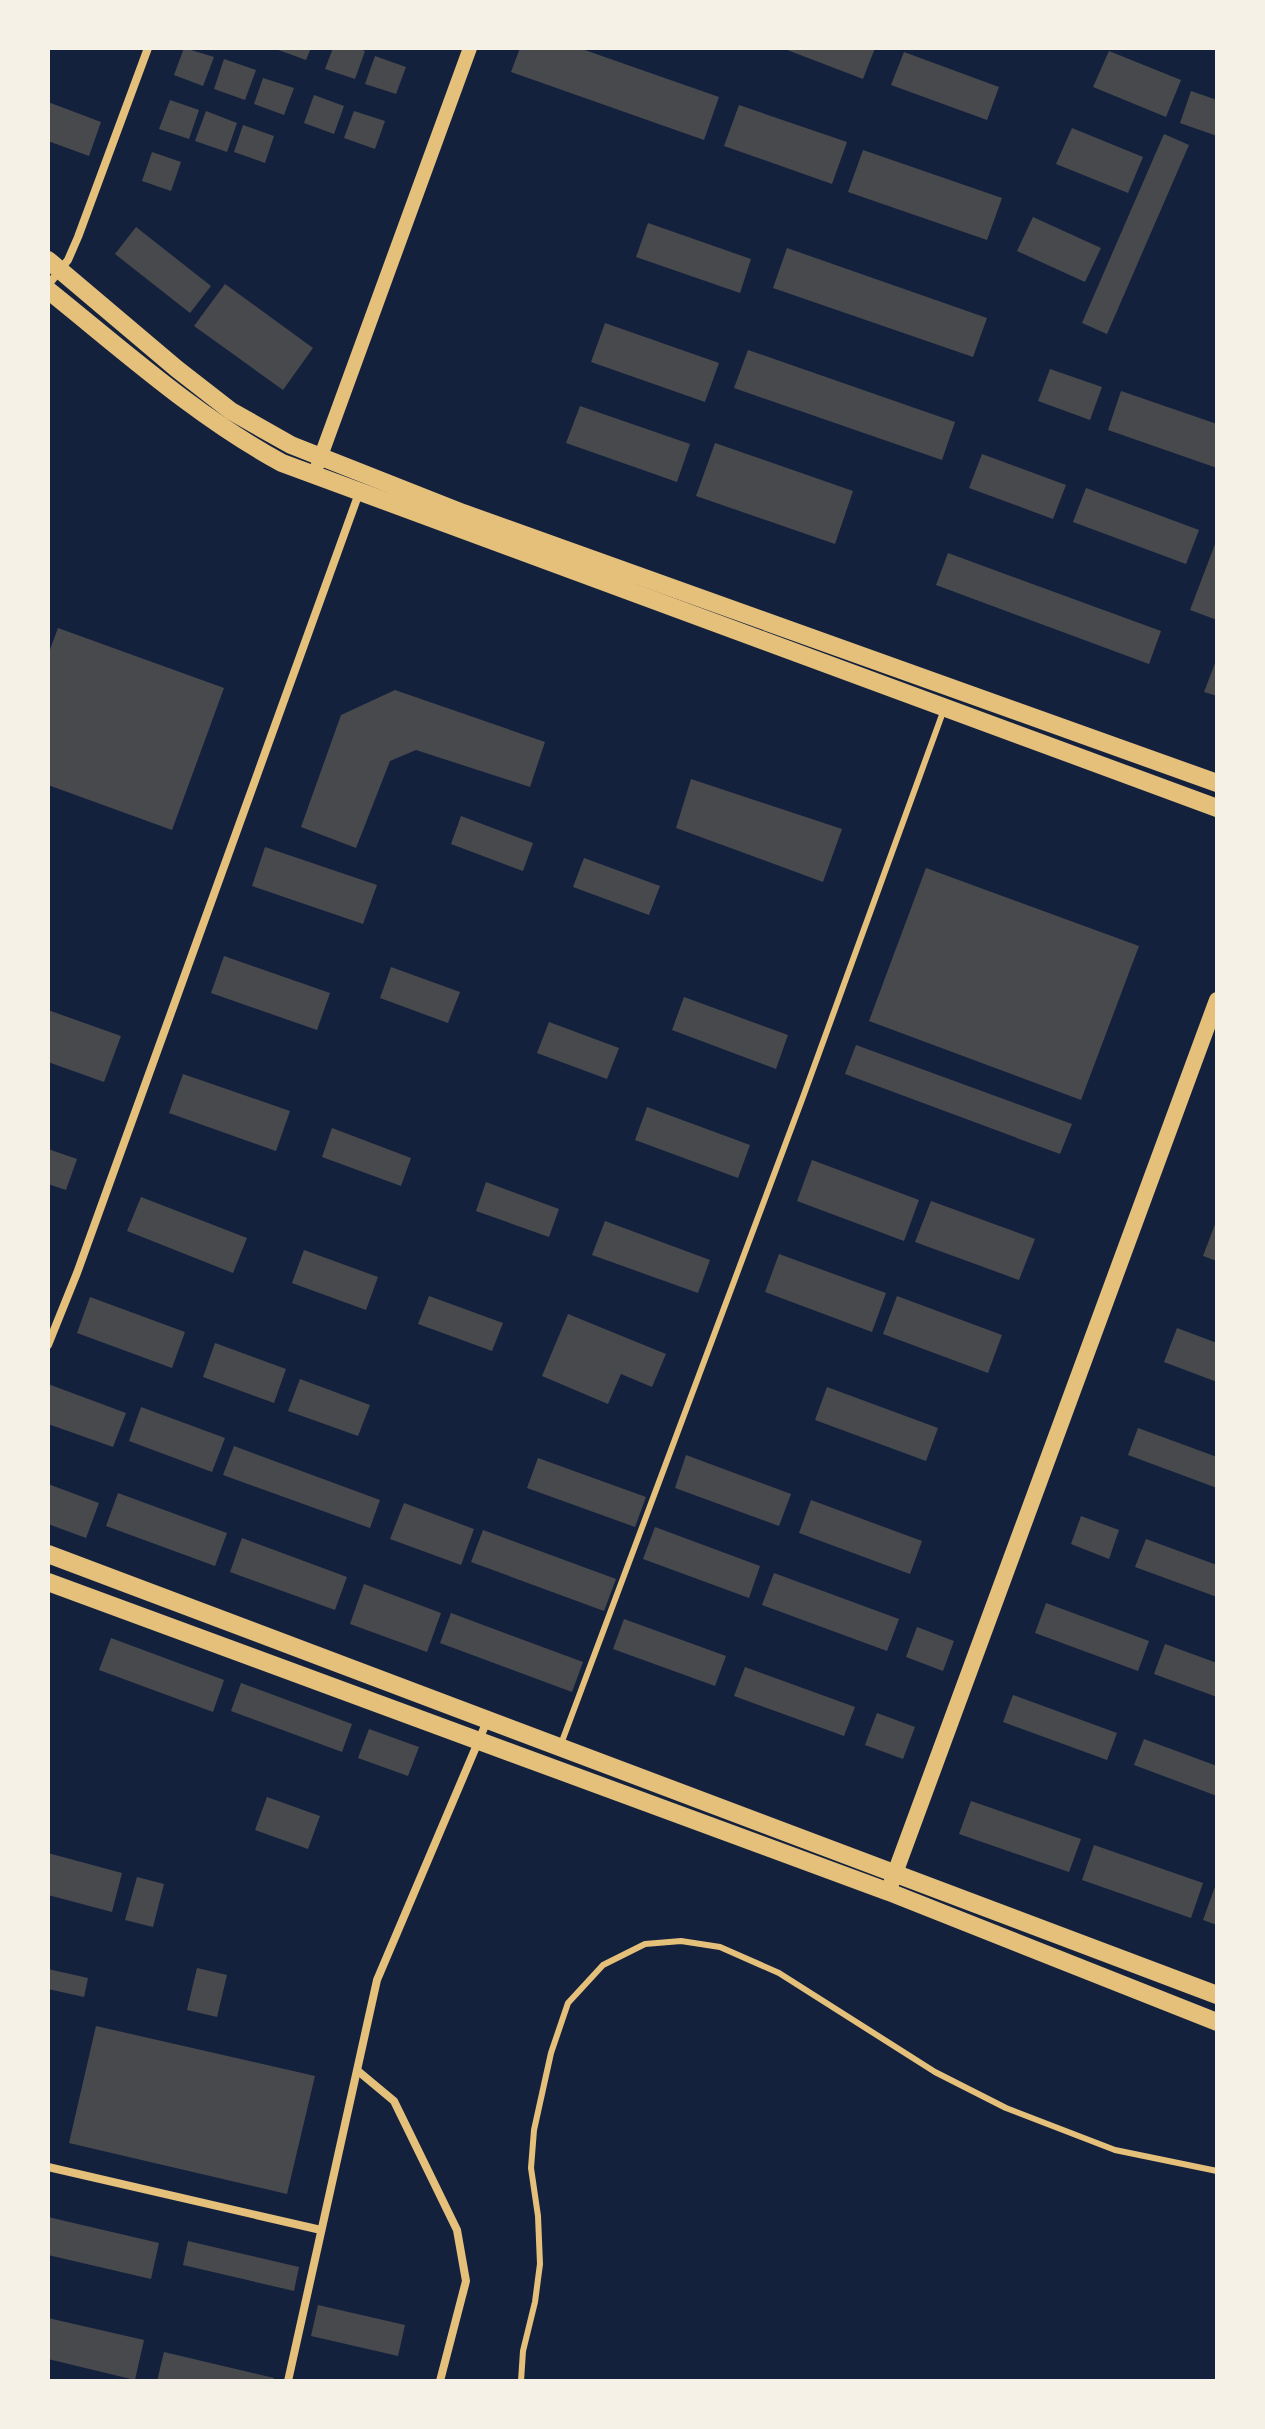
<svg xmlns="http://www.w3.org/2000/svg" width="1265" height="2429" viewBox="0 0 1265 2429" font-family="Cabin,sans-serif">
<rect width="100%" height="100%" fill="#14213d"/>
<!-- building -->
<g fill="#48494c">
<path d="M 184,48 L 214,57 L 203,86 L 174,75 Z"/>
<path d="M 273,48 L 311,48 L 306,60 Z"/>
<path d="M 333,48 L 356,48 L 365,51 L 355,79 L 325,69 Z"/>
<path d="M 520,48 L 579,48 L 719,97 L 704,140 L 511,72 Z"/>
<path d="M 782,48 L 875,48 L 863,79 Z"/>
<path d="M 1109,51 L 1181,80 L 1166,117 L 1093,87 Z"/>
<path d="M 904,52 L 999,87 L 987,120 L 891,85 Z"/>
<path d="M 375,56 L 406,67 L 396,94 L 365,84 Z"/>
<path d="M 224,59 L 256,70 L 245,100 L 214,89 Z"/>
<path d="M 263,78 L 294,88 L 284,115 L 254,104 Z"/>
<path d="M 1191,91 L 1217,100 L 1217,136 L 1180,123 Z"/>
<path d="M 314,95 L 344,106 L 334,134 L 304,123 Z"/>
<path d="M 170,100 L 199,110 L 189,139 L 159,129 Z"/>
<path d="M 48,102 L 101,122 L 89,156 L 48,141 Z"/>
<path d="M 739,105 L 847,142 L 832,184 L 724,146 Z"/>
<path d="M 206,111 L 237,123 L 227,152 L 195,141 Z"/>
<path d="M 354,111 L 385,121 L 375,149 L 344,138 Z"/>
<path d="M 243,125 L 274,136 L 265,163 L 234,152 Z"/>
<path d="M 1072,128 L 1143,157 L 1128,193 L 1056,164 Z"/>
<path d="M 1164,134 L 1189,145 L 1107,334 L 1082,323 Z"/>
<path d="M 863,150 L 1002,198 L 987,240 L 848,192 Z"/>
<path d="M 152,152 L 181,162 L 171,191 L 142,181 Z"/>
<path d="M 1033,217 L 1101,248 L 1085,282 L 1017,251 Z"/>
<path d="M 648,223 L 751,259 L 740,293 L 636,257 Z"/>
<path d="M 136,227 L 211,286 L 190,313 L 115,254 Z"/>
<path d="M 787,248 L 987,318 L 973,357 L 773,288 Z"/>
<path d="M 225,284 L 313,348 L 283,390 L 194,326 Z"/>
<path d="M 605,323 L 719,363 L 705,402 L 591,362 Z"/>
<path d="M 748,350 L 955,422 L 942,460 L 734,388 Z"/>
<path d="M 1050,369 L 1102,387 L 1090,420 L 1038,401 Z"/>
<path d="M 1121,391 L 1217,424 L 1217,468 L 1108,430 Z"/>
<path d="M 580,406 L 690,444 L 677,482 L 566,443 Z"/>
<path d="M 715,443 L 853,491 L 835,544 L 696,496 Z"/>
<path d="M 982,454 L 1066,485 L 1053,519 L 969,488 Z"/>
<path d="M 1086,488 L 1199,530 L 1186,564 L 1073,522 Z"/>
<path d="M 1217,539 L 1217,620 L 1190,610 Z"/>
<path d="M 948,553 L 1161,631 L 1149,664 L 936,585 Z"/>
<path d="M 58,628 L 224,688 L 172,830 L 48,785 L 48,655 Z"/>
<path d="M 1217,658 L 1217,696 L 1204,692 Z"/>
<path d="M 395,690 L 545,742 L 530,787 L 416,750 L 390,761 L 356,848 L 301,827 L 341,715 Z"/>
<path d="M 691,779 L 842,829 L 823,882 L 676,828 Z"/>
<path d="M 461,816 L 533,843 L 523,871 L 451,844 Z"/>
<path d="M 265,847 L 377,885 L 363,924 L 252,886 Z"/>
<path d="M 584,858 L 660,886 L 649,915 L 573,887 Z"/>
<path d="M 926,868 L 1139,946 L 1081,1100 L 869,1021 Z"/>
<path d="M 224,956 L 330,993 L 317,1030 L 211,993 Z"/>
<path d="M 391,967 L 460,992 L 448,1023 L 380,998 Z"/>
<path d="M 684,997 L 788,1035 L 776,1069 L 672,1030 Z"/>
<path d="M 48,1010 L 121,1036 L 104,1082 L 48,1062 Z"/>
<path d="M 549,1022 L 619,1048 L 607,1079 L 537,1053 Z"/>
<path d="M 856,1045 L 1072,1124 L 1060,1154 L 845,1074 Z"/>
<path d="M 183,1074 L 290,1111 L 276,1151 L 169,1113 Z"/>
<path d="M 647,1107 L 750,1145 L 738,1178 L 635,1140 Z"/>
<path d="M 332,1128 L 411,1158 L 401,1186 L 322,1157 Z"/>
<path d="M 48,1149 L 77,1159 L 66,1190 L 48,1184 Z"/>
<path d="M 812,1160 L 919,1200 L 904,1241 L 797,1201 Z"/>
<path d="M 486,1182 L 559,1209 L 549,1237 L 476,1211 Z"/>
<path d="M 141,1197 L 247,1238 L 233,1273 L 127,1231 Z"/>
<path d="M 931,1201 L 1035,1239 L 1019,1280 L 915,1242 Z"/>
<path d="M 1217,1219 L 1217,1261 L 1203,1256 Z"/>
<path d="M 605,1221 L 710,1260 L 698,1293 L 592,1255 Z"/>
<path d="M 304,1250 L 378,1277 L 366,1310 L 292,1283 Z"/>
<path d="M 779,1254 L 886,1293 L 872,1332 L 765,1292 Z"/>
<path d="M 429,1296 L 503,1323 L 492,1351 L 418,1324 Z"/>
<path d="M 897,1296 L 1002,1335 L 988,1373 L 883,1334 Z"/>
<path d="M 90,1297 L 185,1332 L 172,1368 L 77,1333 Z"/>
<path d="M 568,1314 L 666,1354 L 652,1387 L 621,1374 L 608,1404 L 542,1376 Z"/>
<path d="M 1177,1328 L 1217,1343 L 1217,1382 L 1164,1362 Z"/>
<path d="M 215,1343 L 286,1369 L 274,1403 L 203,1377 Z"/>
<path d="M 300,1379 L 370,1405 L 358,1436 L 288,1411 Z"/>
<path d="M 48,1384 L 126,1413 L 113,1447 L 48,1424 Z"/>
<path d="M 827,1387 L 938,1428 L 926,1461 L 815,1420 Z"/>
<path d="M 141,1407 L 225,1438 L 212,1472 L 129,1441 Z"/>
<path d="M 1138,1428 L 1217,1457 L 1217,1488 L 1128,1455 Z"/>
<path d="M 234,1446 L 380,1500 L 370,1528 L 223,1475 Z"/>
<path d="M 686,1455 L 791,1494 L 779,1526 L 675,1488 Z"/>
<path d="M 538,1458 L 646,1497 L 635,1527 L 527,1488 Z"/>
<path d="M 48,1484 L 99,1503 L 86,1538 L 48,1524 Z"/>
<path d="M 118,1493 L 227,1533 L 215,1566 L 106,1526 Z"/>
<path d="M 811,1500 L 922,1541 L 910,1574 L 799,1533 Z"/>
<path d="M 404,1503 L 474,1529 L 461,1565 L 390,1539 Z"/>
<path d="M 1081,1516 L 1119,1530 L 1109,1559 L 1071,1544 Z"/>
<path d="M 655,1527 L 760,1566 L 749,1598 L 643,1559 Z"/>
<path d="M 483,1530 L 616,1579 L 604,1611 L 471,1562 Z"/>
<path d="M 242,1538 L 347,1577 L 335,1610 L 230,1572 Z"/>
<path d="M 1146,1539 L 1217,1565 L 1217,1597 L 1135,1567 Z"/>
<path d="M 774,1573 L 899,1619 L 887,1651 L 762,1605 Z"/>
<path d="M 364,1584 L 441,1613 L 427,1652 L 350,1624 Z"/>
<path d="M 1046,1603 L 1149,1641 L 1138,1671 L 1035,1633 Z"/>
<path d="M 451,1613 L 583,1662 L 572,1692 L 440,1643 Z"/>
<path d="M 624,1619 L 726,1656 L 715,1686 L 613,1649 Z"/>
<path d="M 917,1627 L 954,1641 L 943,1671 L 906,1657 Z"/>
<path d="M 111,1638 L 224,1680 L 213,1712 L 99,1670 Z"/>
<path d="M 1165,1644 L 1217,1663 L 1217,1697 L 1154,1674 Z"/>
<path d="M 745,1667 L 855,1707 L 844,1736 L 734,1696 Z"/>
<path d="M 241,1683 L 352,1724 L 342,1752 L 231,1711 Z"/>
<path d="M 1013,1695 L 1117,1733 L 1107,1760 L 1003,1722 Z"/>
<path d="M 877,1713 L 915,1727 L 903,1759 L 865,1745 Z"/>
<path d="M 369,1729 L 419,1747 L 408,1776 L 358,1758 Z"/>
<path d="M 1144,1739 L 1217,1766 L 1217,1796 L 1134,1765 Z"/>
<path d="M 267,1797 L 320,1816 L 308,1849 L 255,1830 Z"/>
<path d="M 971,1801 L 1081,1839 L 1069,1872 L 959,1834 Z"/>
<path d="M 1094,1845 L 1203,1883 L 1191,1918 L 1082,1880 Z"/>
<path d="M 48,1853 L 122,1873 L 112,1912 L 48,1895 Z"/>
<path d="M 137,1877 L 164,1884 L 153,1927 L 125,1920 Z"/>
<path d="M 1217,1881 L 1217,1925 L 1203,1920 Z"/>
<path d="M 197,1968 L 227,1975 L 217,2017 L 187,2010 Z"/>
<path d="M 48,1969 L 88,1978 L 84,1997 L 48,1989 Z"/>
<path d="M 96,2026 L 315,2076 L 287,2194 L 69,2143 Z"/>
<path d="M 48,2217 L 159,2243 L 151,2279 L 48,2255 Z"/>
<path d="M 188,2241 L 299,2267 L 294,2291 L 183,2265 Z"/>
<path d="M 318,2305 L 405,2325 L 398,2356 L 311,2336 Z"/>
<path d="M 48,2318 L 144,2340 L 135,2380 L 48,2359 Z"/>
<path d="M 164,2352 L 274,2378 L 273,2381 L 157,2381 Z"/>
</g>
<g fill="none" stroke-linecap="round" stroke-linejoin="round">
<!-- service -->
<g stroke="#e5c07b" stroke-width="6">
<path d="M 561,1744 L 803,1097 L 943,712"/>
<path d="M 521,2381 L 523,2351 L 535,2302 L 540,2264 L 538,2216 L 531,2168 L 534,2130 L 551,2053 L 568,2003 L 603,1965 L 645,1944 L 681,1941 L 720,1947 L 779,1973 L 935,2072 L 1006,2108 L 1115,2150 L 1217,2171"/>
</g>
<!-- minor -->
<g stroke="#e5c07b" stroke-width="8">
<path d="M 48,285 L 68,260 L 78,237 L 148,48"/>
<path d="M 48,1345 L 77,1273 L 359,493"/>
<path d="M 358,2071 L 394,2101 L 457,2230 L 466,2281 L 440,2381"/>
<path d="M 48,2167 L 321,2230"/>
<path d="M 288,2381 L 377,1980 L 487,1721"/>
</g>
<!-- tertiary -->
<path stroke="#e5c07b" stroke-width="14" d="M 318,464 L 470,48"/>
<!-- secondary -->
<path stroke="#e5c07b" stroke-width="16" d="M 891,1884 L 1217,1000"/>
<!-- primary -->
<g stroke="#e5c07b" stroke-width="18">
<path d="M 48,260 L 177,369 L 231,411 L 291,445 L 463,513 L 1217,783"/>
<path d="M 48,290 C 124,351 197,417 282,463 L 1217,808"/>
<path d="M 48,1554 L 1217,1995"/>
<path d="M 48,1582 L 889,1892 L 1217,2022"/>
</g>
</g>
<!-- border -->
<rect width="1265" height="2429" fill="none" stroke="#f6f1e7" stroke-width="100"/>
</svg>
